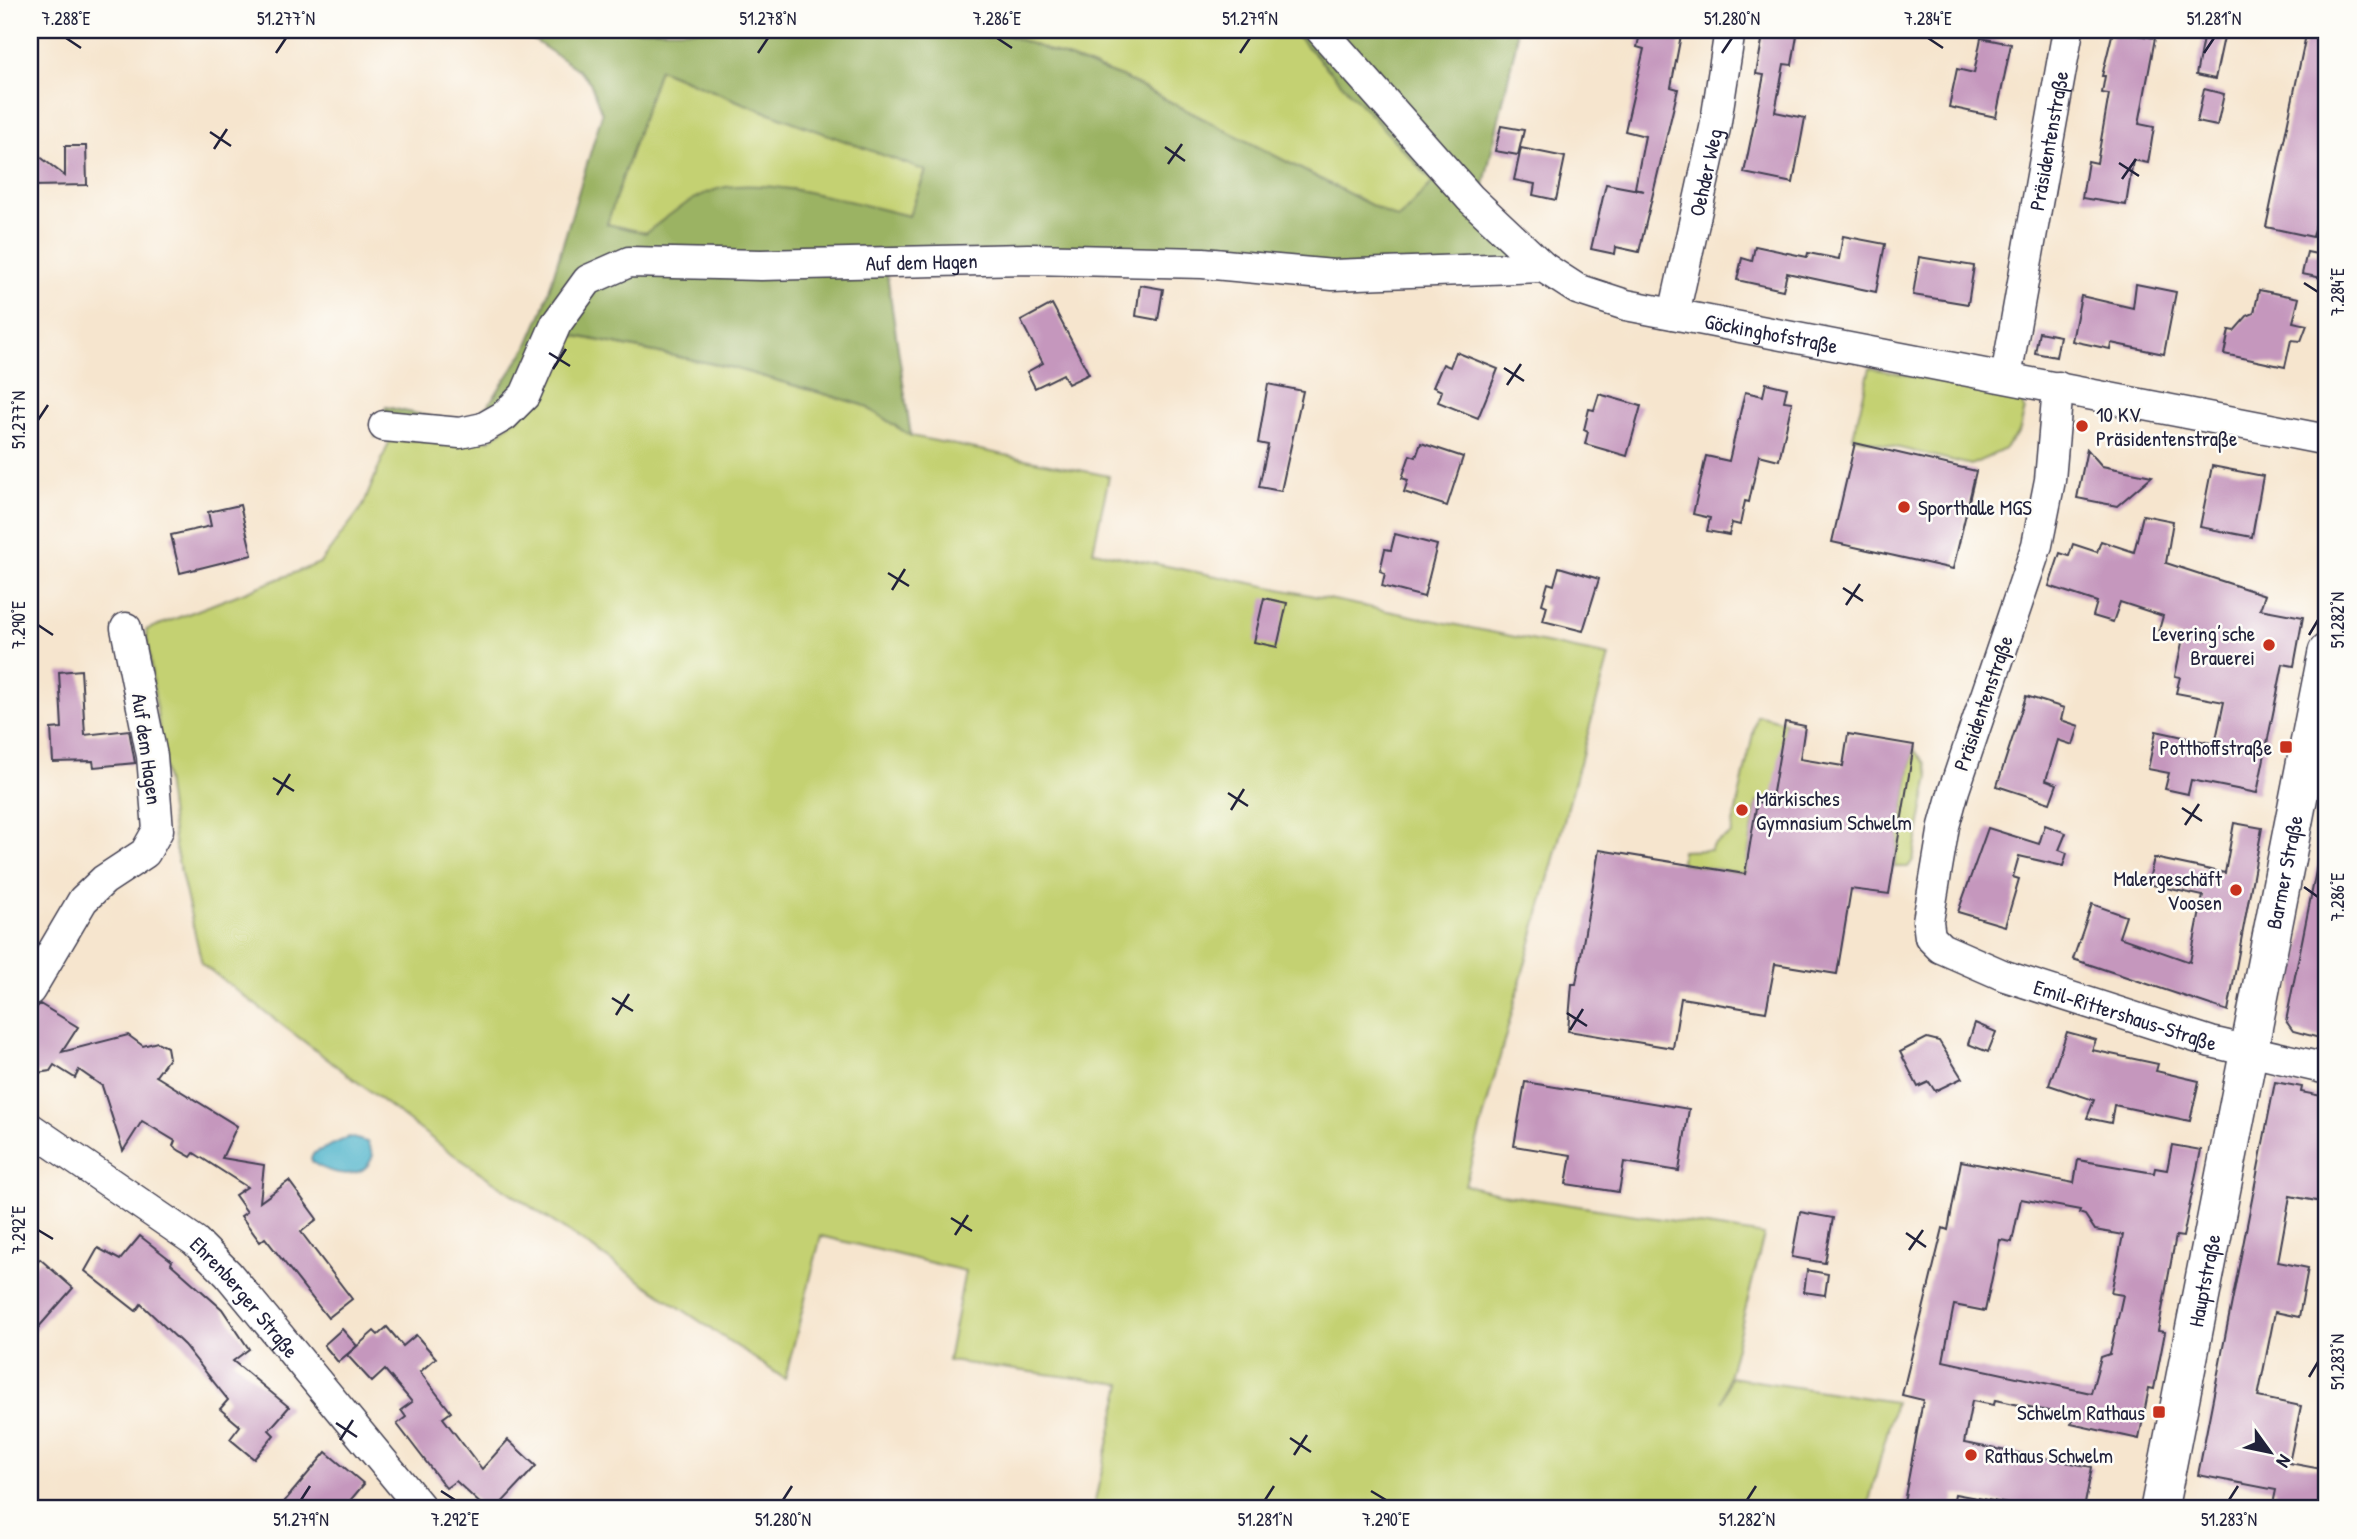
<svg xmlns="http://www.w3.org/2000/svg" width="2357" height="1539" viewBox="0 0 2357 1539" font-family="'Patrick Hand',sans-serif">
<rect width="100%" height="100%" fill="#fdfcf7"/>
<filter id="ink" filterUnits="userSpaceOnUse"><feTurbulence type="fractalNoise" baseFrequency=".0143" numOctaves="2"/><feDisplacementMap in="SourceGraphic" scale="14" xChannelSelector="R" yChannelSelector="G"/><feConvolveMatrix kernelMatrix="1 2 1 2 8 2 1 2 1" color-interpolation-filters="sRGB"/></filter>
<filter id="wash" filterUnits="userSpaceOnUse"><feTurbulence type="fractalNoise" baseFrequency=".00686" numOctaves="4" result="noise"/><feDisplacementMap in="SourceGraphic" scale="28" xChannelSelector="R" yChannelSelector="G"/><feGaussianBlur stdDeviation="1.57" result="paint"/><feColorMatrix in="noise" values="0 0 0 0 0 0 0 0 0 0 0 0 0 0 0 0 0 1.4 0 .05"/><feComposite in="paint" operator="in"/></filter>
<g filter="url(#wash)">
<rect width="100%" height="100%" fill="#f6e5ce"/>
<!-- green -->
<g fill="#c4d172" stroke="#737a56" stroke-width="2">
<path d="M 993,30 L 1292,30 L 1434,183 L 1398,219 L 1124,78 Z"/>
<path d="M 659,69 L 745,104 L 926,170 L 909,216 L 793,189 L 726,187 L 663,220 L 646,233 L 606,224 Z"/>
<path d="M 570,335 L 733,368 L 863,405 L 911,436 L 1109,476 L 1093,551 L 1609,656 L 1465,1185 L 1508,1195 L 1764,1235 L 1722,1402 L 1730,1377 L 1895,1402 L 1867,1509 L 1093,1509 L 1122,1384 L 948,1361 L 965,1271 L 821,1236 L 785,1379 L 447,1150 L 202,964 L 175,847 L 146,630 L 320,563 L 363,506 L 390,440 L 490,440 L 547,393 Z"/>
<path d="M 1870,368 L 2021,397 L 2025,409 L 2019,432 L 2003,450 L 1971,465 L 1853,437 Z"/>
<path d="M 1757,715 L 1785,722 L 1774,805 L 1757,802 L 1745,874 L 1681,863 L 1682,851 L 1710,850 L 1713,845 L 1731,834 Z"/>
<path d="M 1913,749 L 1925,763 L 1929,776 L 1913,860 L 1908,867 L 1894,867 Z"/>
</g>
<!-- forest -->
<path fill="#9bb364" stroke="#5e6a50" stroke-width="2" fill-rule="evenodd" d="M 519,30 L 993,30 L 1124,78 L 1398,219 L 1433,182 L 1292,30 L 1516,30 L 1516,44 L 1480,202 L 1532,268 L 1078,264 L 886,268 L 911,436 L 863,405 L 733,368 L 571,335 L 547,393 L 517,419 L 375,437 L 386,407 L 449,421 L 475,417 L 489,404 L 527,347 L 543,310 L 602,114 L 590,82 L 577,69 ZM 659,69 L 745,104 L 926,171 L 909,216 C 858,204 777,179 726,187 C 697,192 669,215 646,233 L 607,224 Z"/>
<!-- water -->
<path fill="#4bb2ca" stroke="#366a82" stroke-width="2" d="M 349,1137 L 367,1142 L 373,1155 C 365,1182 332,1175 313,1163 L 311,1158 L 314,1153 Z"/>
<g id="blocks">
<!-- building -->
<g fill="#c597bd" fill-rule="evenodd">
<path d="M 1641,30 L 1682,30 L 1671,87 L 1678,89 L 1639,252 L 1616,247 L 1615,254 L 1591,249 L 1606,184 L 1644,191 L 1635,188 L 1645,136 L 1625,131 L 1644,49 L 1637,47 Z"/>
<path d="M 1764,30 L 1798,30 L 1792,65 L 1784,64 L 1775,112 L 1805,118 L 1793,183 L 1744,173 L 1764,75 L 1756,74 Z"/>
<path d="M 2307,30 L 2327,30 L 2327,166 L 2324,183 L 2327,184 L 2327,206 L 2320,205 L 2313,237 L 2266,227 Z"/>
<path d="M 2113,31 L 2155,38 L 2139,124 L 2154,127 L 2148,163 L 2133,160 L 2126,205 L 2082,198 L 2088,161 L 2097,163 L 2109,94 L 2102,93 L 2105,76 L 2102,76 Z"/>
<path d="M 2204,33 L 2224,37 L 2215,79 L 2196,75 Z"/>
<path d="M 1981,38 L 2011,44 L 1996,117 L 1949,107 L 1957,69 L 1974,73 Z"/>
<path d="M 2204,89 L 2224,94 L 2217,126 L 2197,122 Z"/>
<path d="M 1501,126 L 1524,130 L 1518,155 L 1495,151 Z"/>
<path d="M 65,146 L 86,146 L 87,185 L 30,186 L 30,149 L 65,176 Z"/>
<path d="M 1521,148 L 1565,157 L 1556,200 L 1533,195 L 1535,184 L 1514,180 Z"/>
<path d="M 1843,236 L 1885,244 L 1876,292 L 1787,273 L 1783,290 L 1737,280 L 1742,258 L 1752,261 L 1755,246 L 1807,257 L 1808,253 L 1839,259 Z"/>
<path d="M 2307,252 L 2327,256 L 2327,279 L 2302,274 Z"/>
<path d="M 1919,257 L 1974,266 L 1968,304 L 1913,295 Z"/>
<path d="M 2136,284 L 2176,292 L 2164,354 L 2111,343 L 2110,349 L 2072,341 L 2081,296 L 2133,308 Z"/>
<path d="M 1140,285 L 1163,289 L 1158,320 L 1136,316 Z"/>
<path d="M 2259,290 L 2299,298 L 2293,322 L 2307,325 L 2301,341 L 2291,340 L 2285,367 L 2224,354 L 2229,330 L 2234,331 L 2247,316 L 2254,313 Z"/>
<path d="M 1052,304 L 1089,374 L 1068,384 L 1063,374 L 1035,388 L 1027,372 L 1043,363 L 1021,321 Z"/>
<path d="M 2039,332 L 2060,336 L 2056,357 L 2035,353 Z"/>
<path d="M 1456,352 L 1498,369 L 1478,418 L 1438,402 L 1442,391 L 1433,387 L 1443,364 L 1450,367 Z"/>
<path d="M 1766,383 L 1787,388 L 1784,401 L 1792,402 L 1779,460 L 1759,455 L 1749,502 L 1745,501 L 1740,525 L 1732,523 L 1729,535 L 1707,531 L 1710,518 L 1693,514 L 1706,456 L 1729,461 L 1745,392 L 1763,396 Z"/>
<path d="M 1268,384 L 1303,391 L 1281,491 L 1259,487 L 1268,445 L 1258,443 Z"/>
<path d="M 1599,394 L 1641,406 L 1627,456 L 1585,444 L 1588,432 L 1584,430 L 1589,409 L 1594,410 Z"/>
<path d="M 1421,443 L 1463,457 L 1447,506 L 1404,492 L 1408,480 L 1402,478 L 1410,455 L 1416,457 Z"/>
<path d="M 1855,443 L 1976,471 L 1953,569 L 1832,542 Z"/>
<path d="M 2087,449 L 2102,466 L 2152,476 L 2117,506 L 2077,498 Z"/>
<path d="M 2212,466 L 2263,476 L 2252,537 L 2200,527 Z"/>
<path d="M 240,505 L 252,555 L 180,573 L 171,535 L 211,526 L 208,512 Z"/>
<path d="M 2143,515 L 2173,521 L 2166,563 L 2265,595 L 2260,609 L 2303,617 L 2294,666 L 2283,664 L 2257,793 L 2191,780 L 2188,794 L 2165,789 L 2169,773 L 2148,769 L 2156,731 L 2215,744 L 2224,702 L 2176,693 L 2180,677 L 2175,676 L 2183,638 L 2159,630 L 2163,616 L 2120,602 L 2113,622 L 2093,616 L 2097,602 L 2049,586 L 2060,553 L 2069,556 L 2073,544 L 2097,552 L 2101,541 L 2134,552 Z"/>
<path d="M 1395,534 L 1437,545 L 1424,597 L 1382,586 L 1385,573 L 1380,571 L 1385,549 L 1391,550 Z"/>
<path d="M 1559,567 L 1599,579 L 1583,631 L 1543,621 L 1547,606 L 1542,604 L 1548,583 L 1554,585 Z"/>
<path d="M 1264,598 L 1287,603 L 1277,647 L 1254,642 Z"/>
<path d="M 81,670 L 85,735 L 129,730 L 135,763 L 94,767 L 93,761 L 53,762 L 51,729 L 62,728 L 59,672 Z"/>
<path d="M 2026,696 L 2064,708 L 2061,720 L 2079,726 L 2073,745 L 2058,740 L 2046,780 L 2057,784 L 2050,803 L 1997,786 Z"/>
<path d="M 1785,722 L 1805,726 L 1800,759 L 1843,766 L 1848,734 L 1914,745 L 1889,894 L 1851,889 L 1837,974 L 1775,964 L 1766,1012 L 1681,998 L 1673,1048 L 1568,1031 L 1572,984 L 1576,984 L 1599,850 L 1745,874 L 1757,802 L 1771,804 Z"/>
<path d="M 2234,823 L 2262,828 L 2228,1011 L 2073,959 L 2092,904 L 2126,916 L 2119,937 L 2190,962 L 2203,896 L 2148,884 L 2154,858 L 2225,873 Z"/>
<path d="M 2045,825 L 2066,833 L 2059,850 L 2067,853 L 2063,866 L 2019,856 L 2013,877 L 2019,879 L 2005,926 L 1958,912 L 1988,828 L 2039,844 Z"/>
<path d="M 2318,861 L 2327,862 L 2327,1040 L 2293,1031 L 2286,1021 Z"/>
<path d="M 40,1004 L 78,1027 L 62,1052 L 128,1035 L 143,1046 L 157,1042 L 167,1047 L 169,1058 L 156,1076 L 237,1126 L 222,1158 L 264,1165 L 260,1202 L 289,1181 L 317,1219 L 301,1232 L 352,1299 L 328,1318 L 265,1238 L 260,1242 L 241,1216 L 247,1212 L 235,1195 L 247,1187 L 194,1153 L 191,1157 L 180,1151 L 173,1146 L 175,1141 L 142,1121 L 123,1151 L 102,1086 L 79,1070 L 75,1078 L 54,1065 L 50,1071 L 30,1074 L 30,1014 Z"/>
<path d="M 1975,1023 L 1996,1032 L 1988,1052 L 1968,1044 Z"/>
<path d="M 2067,1032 L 2096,1040 L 2092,1050 L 2158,1064 L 2156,1071 L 2199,1081 L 2190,1121 L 2114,1105 L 2111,1123 L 2087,1118 L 2094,1100 L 2049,1085 Z"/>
<path d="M 1927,1038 L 1939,1041 L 1962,1078 L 1935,1091 L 1929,1082 L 1918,1087 L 1900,1052 Z"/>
<path d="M 1525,1082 L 1689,1109 L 1679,1171 L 1624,1162 L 1619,1192 L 1566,1184 L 1571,1155 L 1514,1146 Z"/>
<path d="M 2275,1082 L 2302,1087 L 2301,1092 L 2327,1097 L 2327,1203 L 2290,1196 L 2278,1262 L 2308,1268 L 2299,1317 L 2275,1312 L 2258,1397 L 2301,1406 L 2289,1463 L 2327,1470 L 2327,1509 L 2272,1509 L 2276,1490 L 2198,1475 Z"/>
<path d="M 2172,1145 L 2201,1150 L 2183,1237 L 2176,1236 L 2158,1331 L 2165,1332 L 2154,1389 L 2149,1388 L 2139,1439 L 2071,1424 L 2073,1416 L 1995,1400 L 1994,1405 L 1972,1401 L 1964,1443 L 2092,1467 L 2084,1509 L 2034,1509 L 1955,1494 L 1952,1509 L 1904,1502 L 1923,1400 L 1902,1395 L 1943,1228 L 1948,1230 L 1961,1161 L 2074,1183 L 2078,1160 L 2154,1173 L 2155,1168 L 2167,1170 ZM 2021,1199 L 2080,1210 L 2079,1213 L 2085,1215 L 2095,1230 L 2123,1235 L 2111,1293 L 2123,1295 L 2110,1354 L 2101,1357 L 2091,1393 L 1943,1361 L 1954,1305 L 1985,1311 L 2000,1240 L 2012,1242 Z"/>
<path d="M 1800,1212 L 1833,1218 L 1825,1263 L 1792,1257 Z"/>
<path d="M 140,1236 L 172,1261 L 171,1264 L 222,1309 L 249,1349 L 233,1361 L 289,1407 L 269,1430 L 274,1435 L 254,1459 L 230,1439 L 240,1426 L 220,1409 L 228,1400 L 184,1345 L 141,1304 L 136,1311 L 85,1271 L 98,1248 L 120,1260 Z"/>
<path d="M 40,1259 L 73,1288 L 30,1337 L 30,1271 Z"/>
<path d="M 1807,1270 L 1828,1274 L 1825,1295 L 1804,1292 Z"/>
<path d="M 387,1327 L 403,1346 L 416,1335 L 436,1358 L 420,1372 L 451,1412 L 443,1418 L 482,1469 L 508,1440 L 536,1466 L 496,1509 L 486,1509 L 456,1481 L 446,1488 L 397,1424 L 406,1417 L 401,1410 L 412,1402 L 385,1370 L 372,1382 L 347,1355 L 374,1331 L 378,1335 Z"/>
<path d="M 342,1329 L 357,1346 L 338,1362 L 324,1345 Z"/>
<path d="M 326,1452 L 364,1484 L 343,1509 L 278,1509 Z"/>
</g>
</g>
</g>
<g filter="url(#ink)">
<use href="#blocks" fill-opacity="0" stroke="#423f51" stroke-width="2"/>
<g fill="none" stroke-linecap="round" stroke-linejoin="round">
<!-- minor casing -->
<g stroke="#423f51" stroke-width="33">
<g id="minor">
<path id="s1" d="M 1321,30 L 1470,198 L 1543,267 L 1577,289 L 1626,305 L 2327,440"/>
<path id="s2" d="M 1674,314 L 1715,128 L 1730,30"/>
<path id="s3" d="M 2006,377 L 2068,30"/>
<path id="s4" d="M 2058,387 L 2050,480 L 2037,545 L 1954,790 L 1944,826 L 1928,921 L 1930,937 L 1941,948 L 2005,976 L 2211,1042 L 2327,1069"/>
<path id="s5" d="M 384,426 L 460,433 L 483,428 L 504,416 L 525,395 L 556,324 L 588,280 L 629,262 L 761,265 L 1028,259 L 1203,263 L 1333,275 L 1543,267"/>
<path d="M 30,990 L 83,900 L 104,880 L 145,853 L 158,830 L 152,756 L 126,628"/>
<path id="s6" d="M 30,1128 L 195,1241 L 228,1274 L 422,1509"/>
</g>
</g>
<!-- tertiary casing -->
<g stroke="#423f51" stroke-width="40">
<g id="tertiary">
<path id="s7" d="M 2159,1509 L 2327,652"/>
</g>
</g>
<!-- minor -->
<use href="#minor" stroke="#fff" stroke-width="30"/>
<!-- tertiary -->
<use href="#tertiary" stroke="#fff" stroke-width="37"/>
</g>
</g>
<!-- ticks -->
<path fill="none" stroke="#22223b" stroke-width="2.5" d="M 66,38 L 81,48M 997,38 L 1012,48M 1928,38 L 1943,48M 276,53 L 286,38M 758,53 L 768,38M 1240,53 L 1250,38M 1722,53 L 1732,38M 2204,53 L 2214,38M 210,132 L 231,146M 1165,147 L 1185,161M 214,149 L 227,129M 2119,163 L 2139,176M 1168,164 L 1182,144M 2122,179 L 2136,159M 2304,283 L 2318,292M 549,353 L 570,366M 1504,368 L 1524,381M 553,369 L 566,349M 1507,385 L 1521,364M 38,420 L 48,405M 888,573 L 909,586M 1843,588 L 1863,601M 892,590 L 905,569M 1846,605 L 1860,584M 38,625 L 53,635M 2309,635 L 2318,620M 273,778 L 294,791M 1228,793 L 1248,806M 277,795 L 290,774M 2182,808 L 2202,821M 1231,810 L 1244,789M 2185,825 L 2199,804M 2304,887 L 2318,897M 612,998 L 633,1011M 1567,1013 L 1587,1026M 616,1015 L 629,994M 1570,1030 L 1583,1009M 951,1218 L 972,1231M 38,1230 L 53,1239M 1906,1233 L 1926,1247M 955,1235 L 968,1215M 1909,1250 L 1923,1230M 2309,1377 L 2318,1362M 336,1423 L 357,1437M 1290,1438 L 1311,1452M 340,1440 L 353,1420M 1294,1455 L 1307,1435M 441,1491 L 455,1500M 1371,1491 L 1386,1500M 301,1500 L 310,1486M 783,1500 L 792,1486M 1265,1500 L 1274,1486M 1747,1500 L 1756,1486M 2229,1500 L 2238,1486"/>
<!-- markers -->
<g fill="#c8321e" stroke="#fdfcf7" stroke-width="2.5">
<circle cx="2082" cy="426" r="7"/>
<circle cx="1904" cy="507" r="7"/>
<circle cx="2269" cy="645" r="7"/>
<rect x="2279" y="740" width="14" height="14" rx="3.5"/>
<circle cx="1742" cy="810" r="7"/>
<circle cx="2236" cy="890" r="7"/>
<rect x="2152" y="1405" width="14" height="14" rx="3.5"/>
<circle cx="1971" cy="1455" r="7"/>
</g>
<g text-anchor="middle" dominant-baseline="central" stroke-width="5" stroke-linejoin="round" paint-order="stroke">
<!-- street labels -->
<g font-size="21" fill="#22223b" stroke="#fdfcf7">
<text stroke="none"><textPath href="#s3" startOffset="240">Präsidentenstraße</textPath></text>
<text stroke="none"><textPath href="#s2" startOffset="145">Oehder Weg</textPath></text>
<text stroke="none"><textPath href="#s5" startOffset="623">Auf dem Hagen</textPath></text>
<text stroke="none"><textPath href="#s1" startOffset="565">Göckinghofstraße</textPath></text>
<text transform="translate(1983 703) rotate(-71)">Präsidentenstraße</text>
<text transform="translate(147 749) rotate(82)">Auf dem Hagen</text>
<text stroke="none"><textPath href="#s7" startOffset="649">Barmer Straße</textPath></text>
<text stroke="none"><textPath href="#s4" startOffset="780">Emil-Rittershaus-Straße</textPath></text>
<text stroke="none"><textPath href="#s7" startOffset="233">Hauptstraße</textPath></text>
<text stroke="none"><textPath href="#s6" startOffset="275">Ehrenberger Straße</textPath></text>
</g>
<!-- poi labels -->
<g font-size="21" fill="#22223b" stroke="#fdfcf7" text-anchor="start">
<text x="2096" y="414">10 KV<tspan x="2096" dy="24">Präsidentenstraße</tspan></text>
<text x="1918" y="507">Sporthalle MGS</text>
<text x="2255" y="633" text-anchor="end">Levering’sche<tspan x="2255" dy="24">Brauerei</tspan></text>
<text x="2272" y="747" text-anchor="end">Potthoffstraße</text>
<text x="1756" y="798">Märkisches<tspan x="1756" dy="24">Gymnasium Schwelm</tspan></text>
<text x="2222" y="878" text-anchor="end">Malergeschäft<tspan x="2222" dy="24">Voosen</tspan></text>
<text x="2145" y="1412" text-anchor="end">Schwelm Rathaus</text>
<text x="1985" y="1455">Rathaus Schwelm</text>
</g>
</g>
<!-- margin -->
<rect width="2357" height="1539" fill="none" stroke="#fdfcf7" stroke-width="77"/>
<!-- north arrow -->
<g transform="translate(2270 1452) rotate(123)" stroke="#fdfcf7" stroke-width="5" paint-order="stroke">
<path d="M0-5L12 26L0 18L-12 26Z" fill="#22223b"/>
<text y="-10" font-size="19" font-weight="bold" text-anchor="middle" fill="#22223b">N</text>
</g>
<rect x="38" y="38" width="2280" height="1462" fill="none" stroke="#22223b" stroke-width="2.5"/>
<g font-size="18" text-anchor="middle" fill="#22223b">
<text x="66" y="25">7.288°E</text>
<text x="286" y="25">51.277°N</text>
<text x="768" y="25">51.278°N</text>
<text x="997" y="25">7.286°E</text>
<text x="1250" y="25">51.279°N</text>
<text x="1732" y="25">51.280°N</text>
<text x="1928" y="25">7.284°E</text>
<text x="2214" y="25">51.281°N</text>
<text transform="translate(2338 292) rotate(-90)" y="6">7.284°E</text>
<text transform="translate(19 420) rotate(-90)" y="6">51.277°N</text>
<text transform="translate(2338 620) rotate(-90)" y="6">51.282°N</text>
<text transform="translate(19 625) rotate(-90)" y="6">7.290°E</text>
<text transform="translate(2338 897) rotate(-90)" y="6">7.286°E</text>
<text transform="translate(19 1230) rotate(-90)" y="6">7.292°E</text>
<text transform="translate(2338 1362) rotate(-90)" y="6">51.283°N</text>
<text x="301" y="1526">51.279°N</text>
<text x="455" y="1526">7.292°E</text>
<text x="783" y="1526">51.280°N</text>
<text x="1265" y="1526">51.281°N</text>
<text x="1386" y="1526">7.290°E</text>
<text x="1747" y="1526">51.282°N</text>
<text x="2229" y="1526">51.283°N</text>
</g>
</svg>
